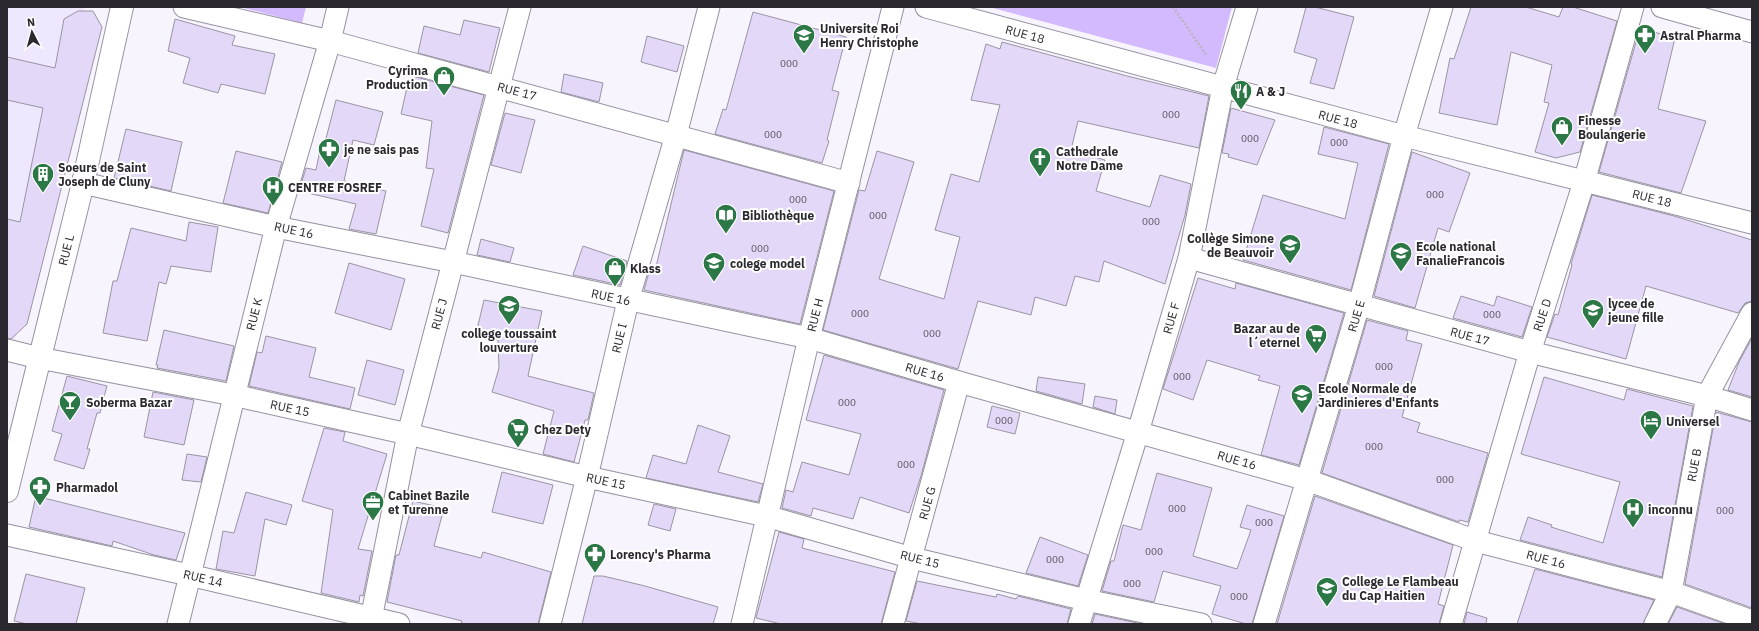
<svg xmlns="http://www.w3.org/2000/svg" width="1759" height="631" viewBox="0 0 1759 631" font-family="'IBM Plex Sans',sans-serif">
<rect width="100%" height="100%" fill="#f8f4fe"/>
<!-- built -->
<path fill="#efe7fe" d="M 7,7 L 83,7 L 94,32 L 15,340 L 7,342 Z"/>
<!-- green -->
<g fill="#d3b9fd">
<path d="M 240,7 L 306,7 L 302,23 Z"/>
<path d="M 989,7 L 1232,7 L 1216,68 Z"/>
</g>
<!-- building -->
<g fill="#e4d8f8" stroke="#9a94a3">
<path d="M 1306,7 L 1315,7 L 1354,17 L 1334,89 L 1310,83 L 1317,59 L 1294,52 Z"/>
<path d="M 1471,7 L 1526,7 L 1559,17 L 1563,7 L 1573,7 L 1617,21 L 1580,152 L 1556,158 L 1535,152 L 1549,103 L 1544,102 L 1552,65 L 1511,52 L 1497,125 L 1439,113 L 1450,58 L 1454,59 Z"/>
<path d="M 78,11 L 93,11 L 102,27 L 27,324 L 11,339 L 7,338 L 7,219 L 20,222 L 43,108 L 7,100 L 7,57 L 55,68 L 64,19 Z"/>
<path d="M 753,12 L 846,37 L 832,90 L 839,92 L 827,140 L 829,141 L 822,163 L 715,134 L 723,109 L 726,110 Z"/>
<path d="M 175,19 L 235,36 L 232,45 L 275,54 L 265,94 L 221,84 L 218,93 L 183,83 L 190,58 L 168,51 Z"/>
<path d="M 464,20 L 500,28 L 489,72 L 418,53 L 424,26 L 460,35 Z"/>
<path d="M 1640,28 L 1675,38 L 1658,109 L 1706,121 L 1681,193 L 1599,172 Z"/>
<path d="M 647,36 L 684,46 L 677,72 L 641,62 Z"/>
<path d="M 1002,42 L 1127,76 L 1209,96 L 1199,148 L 1078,121 L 1071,150 L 1105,160 L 1096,191 L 1150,207 L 1160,175 L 1191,184 L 1185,215 L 1165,284 L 1104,261 L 1099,282 L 1075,276 L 1066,306 L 1035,297 L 1031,315 L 978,301 L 958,369 L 823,330 L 859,190 L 865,191 L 877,151 L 914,162 L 879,279 L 944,299 L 960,237 L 935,230 L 951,174 L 979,182 L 1000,105 L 971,100 L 986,44 L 1000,49 Z"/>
<path d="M 564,74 L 603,83 L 599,102 L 561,92 Z"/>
<path d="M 412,76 L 484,95 L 448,233 L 421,226 L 434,169 L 426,168 L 432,121 L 401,114 L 408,83 L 410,83 Z"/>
<path d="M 336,100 L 383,112 L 374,145 L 353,140 L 344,181 L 386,191 L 376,234 L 349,229 L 356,204 L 299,191 L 306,168 L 316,170 L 321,145 L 324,146 Z"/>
<path d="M 1231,108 L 1275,120 L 1257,165 L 1228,157 L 1229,154 L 1222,153 Z"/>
<path d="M 505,113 L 535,120 L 521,173 L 491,165 Z"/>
<path d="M 1324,127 L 1389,144 L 1351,290 L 1243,260 L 1263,195 L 1345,219 L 1358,163 L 1318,154 Z"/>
<path d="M 126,129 L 182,142 L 171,191 L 114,178 Z"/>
<path d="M 684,150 L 834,191 L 800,324 L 644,290 L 650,269 L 655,271 Z"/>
<path d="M 236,151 L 282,162 L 268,213 L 223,203 Z"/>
<path d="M 1412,152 L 1470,173 L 1449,232 L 1438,228 L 1415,308 L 1374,296 Z"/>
<path d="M 1592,195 L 1674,216 L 1752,240 L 1752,301 L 1745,303 L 1738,313 L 1646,286 L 1626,359 L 1547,337 L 1555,314 L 1558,315 L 1572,265 L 1571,264 Z"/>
<path d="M 189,222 L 218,227 L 211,272 L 171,266 L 166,284 L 159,282 L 147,341 L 103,333 L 113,281 L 117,281 L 131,228 L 186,241 Z"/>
<path d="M 481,239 L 514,248 L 510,262 L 477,255 Z"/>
<path d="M 583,246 L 627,261 L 620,285 L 573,275 Z"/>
<path d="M 349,263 L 405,279 L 391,330 L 335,313 Z"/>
<path d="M 1198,278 L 1235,289 L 1236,283 L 1344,313 L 1299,465 L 1261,455 L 1280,386 L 1258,380 L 1260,376 L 1207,360 L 1193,400 L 1163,389 Z"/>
<path d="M 1461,296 L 1494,306 L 1497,296 L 1532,307 L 1522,337 L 1453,318 Z"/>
<path d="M 484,300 L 542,311 L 528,376 L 594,393 L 588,420 L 585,420 L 574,462 L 543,454 L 554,411 L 492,392 L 499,368 L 498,340 L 475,338 Z"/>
<path d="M 1367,320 L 1408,331 L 1406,340 L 1422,344 L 1402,417 L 1420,423 L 1417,432 L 1488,453 L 1468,522 L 1459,520 L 1459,522 L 1322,473 Z"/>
<path d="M 164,330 L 234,346 L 226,381 L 157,368 L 158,365 L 156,365 Z"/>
<path d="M 266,336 L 316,348 L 309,377 L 355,388 L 350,409 L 249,386 L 257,352 L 262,353 Z"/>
<path d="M 1752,338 L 1752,397 L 1728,390 L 1739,362 Z"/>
<path d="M 824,355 L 944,390 L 921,476 L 909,513 L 860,497 L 853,519 L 813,508 L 811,516 L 782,508 L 786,490 L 793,492 L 802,462 L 849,475 L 861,434 L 806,420 Z"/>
<path d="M 367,360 L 404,370 L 395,405 L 358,395 Z"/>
<path d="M 67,376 L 107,386 L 100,413 L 97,413 L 87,449 L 90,449 L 84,469 L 54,460 L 62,434 L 52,431 Z"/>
<path d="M 1038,377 L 1085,384 L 1082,404 L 1036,391 Z"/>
<path d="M 1544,377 L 1624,400 L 1627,389 L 1693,406 L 1662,577 L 1520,540 L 1528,517 L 1552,525 L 1551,527 L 1603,543 L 1620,482 L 1521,454 Z"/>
<path d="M 153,392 L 194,400 L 184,445 L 144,437 Z"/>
<path d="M 1095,396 L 1117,400 L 1115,414 L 1093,407 Z"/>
<path d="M 992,406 L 1020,413 L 1015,434 L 987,427 Z"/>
<path d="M 1716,412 L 1752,422 L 1752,608 L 1685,584 Z"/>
<path d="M 698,425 L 730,436 L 718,472 L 763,484 L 758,502 L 646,478 L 653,455 L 686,464 Z"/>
<path d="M 324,428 L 345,432 L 343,441 L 387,454 L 358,549 L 372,551 L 363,596 L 360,595 L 359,602 L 321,593 L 333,510 L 302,501 Z"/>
<path d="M 187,454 L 207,457 L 201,482 L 182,480 Z"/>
<path d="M 502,472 L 553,485 L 543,524 L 492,512 Z"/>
<path d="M 1157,473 L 1212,488 L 1193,556 L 1237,569 L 1251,530 L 1240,527 L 1247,505 L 1284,516 L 1252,624 L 1246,624 L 1212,614 L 1221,586 L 1163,571 L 1154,602 L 1102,591 L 1111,561 L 1114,561 L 1123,525 L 1141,530 Z"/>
<path d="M 246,492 L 292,505 L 286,525 L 265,519 L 255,576 L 216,569 L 223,531 L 234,533 Z"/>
<path d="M 36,496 L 128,519 L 185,533 L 176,560 L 154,555 L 113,541 L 112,546 L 29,527 Z"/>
<path d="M 1315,496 L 1453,545 L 1438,604 L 1444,606 L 1439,624 L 1277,624 Z"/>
<path d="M 413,501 L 444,508 L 434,546 L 481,558 L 483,552 L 551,572 L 538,624 L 461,624 L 462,621 L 387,602 L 396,555 L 399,555 Z"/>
<path d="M 654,504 L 676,509 L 670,531 L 648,525 Z"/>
<path d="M 779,532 L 804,539 L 802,548 L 895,572 L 881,624 L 781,624 L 756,618 Z"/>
<path d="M 1040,537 L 1088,555 L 1078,586 L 1026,573 Z"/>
<path d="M 1535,569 L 1654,600 L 1643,624 L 1517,624 Z"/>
<path d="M 26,574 L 85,588 L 76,624 L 27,624 L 14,621 Z"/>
<path d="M 594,576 L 603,576 L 645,586 L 718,607 L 713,624 L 582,624 Z"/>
<path d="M 917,581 L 996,597 L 997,594 L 1016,599 L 1018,596 L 1071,609 L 1067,624 L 922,624 L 906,621 Z"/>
<path d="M 1677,607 L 1725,624 L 1668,624 Z"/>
<path d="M 1467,612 L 1487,618 L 1486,624 L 1464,624 Z"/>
<path d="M 1095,614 L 1142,624 L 1092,624 Z"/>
</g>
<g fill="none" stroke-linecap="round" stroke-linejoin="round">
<!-- minor casing -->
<g stroke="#9691a0" stroke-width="23">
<g id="minor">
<path d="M 184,7 L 330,41 L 849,183"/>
<path d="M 926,7 L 1404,136 L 1752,223"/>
<path d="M 1662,7 L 1752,32"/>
<path d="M 83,183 L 276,227 L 453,262 L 809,338 L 959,382 L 1307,480 L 1476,541 L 1671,592 L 1752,621"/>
<path d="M 1189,258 L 1530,352 L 1707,396 L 1752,410"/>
<path d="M 7,350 L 39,358 L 233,395 L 408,434 L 587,477 L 766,516 L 912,558 L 1086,600 L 1201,624"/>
<path d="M 7,535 L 189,575 L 399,624"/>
<path d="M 178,624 L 276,227 L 330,41 L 338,7"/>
<path d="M 370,624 L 408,434 L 520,7"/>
<path d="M 550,624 L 587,477 L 628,301 L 676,135 L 709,7"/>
<path d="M 742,624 L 809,338 L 893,7"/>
<path d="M 893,624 L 959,382"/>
<path d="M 1079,624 L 1138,432 L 1189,258 L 1223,87 L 1247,7"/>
<path d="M 1264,624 L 1359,305 L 1404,136 L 1442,7"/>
<path d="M 1451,624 L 1530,352 L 1584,182 L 1633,7"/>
<path d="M 1655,624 L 1671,592 L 1707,396 L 1752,313"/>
</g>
</g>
<!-- tertiary casing -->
<g stroke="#9691a0" stroke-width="24">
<path id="tertiary" d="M 7,491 L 83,183 L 122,7"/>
</g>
<!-- path -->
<path stroke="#b8b5bd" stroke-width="2.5" stroke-dasharray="2 2" stroke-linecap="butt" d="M 1173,7 L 1207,56"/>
<!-- minor -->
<use href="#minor" stroke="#fff" stroke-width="21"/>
<!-- tertiary -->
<use href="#tertiary" stroke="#fff" stroke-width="22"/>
</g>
<!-- icons -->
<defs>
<g id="university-pin" transform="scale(1.15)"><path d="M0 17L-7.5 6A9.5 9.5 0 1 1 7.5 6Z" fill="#2c7746" stroke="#fff"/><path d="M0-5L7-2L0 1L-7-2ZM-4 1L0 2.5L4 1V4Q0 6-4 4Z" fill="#fff"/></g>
<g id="pharmacy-pin" transform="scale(1.15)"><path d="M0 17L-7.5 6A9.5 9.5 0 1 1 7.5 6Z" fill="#2c7746" stroke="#fff"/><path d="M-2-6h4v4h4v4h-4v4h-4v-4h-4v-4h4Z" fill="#fff"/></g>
<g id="shop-pin" transform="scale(1.15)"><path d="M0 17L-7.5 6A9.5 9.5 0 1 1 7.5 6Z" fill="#2c7746" stroke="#fff"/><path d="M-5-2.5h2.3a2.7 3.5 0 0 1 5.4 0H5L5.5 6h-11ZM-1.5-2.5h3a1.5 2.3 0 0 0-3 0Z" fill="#fff"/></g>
<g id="restaurant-pin" transform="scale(1.15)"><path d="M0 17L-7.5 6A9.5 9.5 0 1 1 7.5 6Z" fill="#2c7746" stroke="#fff"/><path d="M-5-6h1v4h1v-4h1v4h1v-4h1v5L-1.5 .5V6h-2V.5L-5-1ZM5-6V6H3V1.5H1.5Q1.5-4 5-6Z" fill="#fff"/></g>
<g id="church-pin" transform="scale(1.15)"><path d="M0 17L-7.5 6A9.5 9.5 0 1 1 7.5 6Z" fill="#2c7746" stroke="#fff"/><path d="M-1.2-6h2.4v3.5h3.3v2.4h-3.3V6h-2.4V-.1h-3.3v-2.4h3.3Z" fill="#fff"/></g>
<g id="building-pin" transform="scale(1.15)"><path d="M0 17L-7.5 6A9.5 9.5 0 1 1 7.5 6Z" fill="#2c7746" stroke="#fff"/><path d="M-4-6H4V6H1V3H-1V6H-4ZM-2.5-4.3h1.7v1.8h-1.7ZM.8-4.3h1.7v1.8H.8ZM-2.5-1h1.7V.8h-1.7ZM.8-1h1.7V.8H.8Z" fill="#fff"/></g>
<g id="hospital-pin" transform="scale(1.15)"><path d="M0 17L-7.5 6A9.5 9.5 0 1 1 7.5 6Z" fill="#2c7746" stroke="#fff"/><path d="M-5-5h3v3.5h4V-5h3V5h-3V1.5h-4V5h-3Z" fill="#fff"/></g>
<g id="library-pin" transform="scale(1.15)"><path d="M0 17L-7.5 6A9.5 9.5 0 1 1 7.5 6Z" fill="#2c7746" stroke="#fff"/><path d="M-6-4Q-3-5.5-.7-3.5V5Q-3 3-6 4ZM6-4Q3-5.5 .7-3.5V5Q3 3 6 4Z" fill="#fff"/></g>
<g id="school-pin" transform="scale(1.15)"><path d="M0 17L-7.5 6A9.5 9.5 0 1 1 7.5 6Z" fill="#2c7746" stroke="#fff"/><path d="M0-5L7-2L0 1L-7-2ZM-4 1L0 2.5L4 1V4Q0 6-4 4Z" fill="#fff"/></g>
<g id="supermarket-pin" transform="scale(1.15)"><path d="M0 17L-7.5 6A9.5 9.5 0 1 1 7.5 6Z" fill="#2c7746" stroke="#fff"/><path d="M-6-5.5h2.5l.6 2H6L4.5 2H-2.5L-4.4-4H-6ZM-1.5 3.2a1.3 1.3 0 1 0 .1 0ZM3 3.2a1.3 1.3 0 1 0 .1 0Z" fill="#fff"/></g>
<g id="bar-pin" transform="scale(1.15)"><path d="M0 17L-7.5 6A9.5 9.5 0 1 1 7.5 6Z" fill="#2c7746" stroke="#fff"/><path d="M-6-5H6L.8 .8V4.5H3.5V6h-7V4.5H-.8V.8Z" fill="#fff"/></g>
<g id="hotel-pin" transform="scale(1.15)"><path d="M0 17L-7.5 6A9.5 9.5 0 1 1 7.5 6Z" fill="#2c7746" stroke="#fff"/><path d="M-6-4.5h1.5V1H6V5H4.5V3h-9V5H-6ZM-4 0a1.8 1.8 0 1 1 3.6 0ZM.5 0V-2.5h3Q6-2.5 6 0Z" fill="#fff"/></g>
<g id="office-pin" transform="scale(1.15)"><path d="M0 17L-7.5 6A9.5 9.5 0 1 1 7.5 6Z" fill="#2c7746" stroke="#fff"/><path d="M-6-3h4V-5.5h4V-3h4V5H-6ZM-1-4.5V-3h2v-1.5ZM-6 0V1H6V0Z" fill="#fff"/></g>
</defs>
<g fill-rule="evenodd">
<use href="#university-pin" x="804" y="35"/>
<use href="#pharmacy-pin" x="1645" y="35"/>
<use href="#shop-pin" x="444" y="77"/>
<use href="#restaurant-pin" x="1241" y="91"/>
<use href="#shop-pin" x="1562" y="127"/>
<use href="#pharmacy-pin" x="329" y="149"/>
<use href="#church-pin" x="1040" y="158"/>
<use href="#building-pin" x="43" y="174"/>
<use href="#hospital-pin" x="273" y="187"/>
<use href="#library-pin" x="726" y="215"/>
<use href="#school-pin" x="1290" y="245"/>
<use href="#school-pin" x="1401" y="253"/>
<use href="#school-pin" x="714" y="263"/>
<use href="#shop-pin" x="615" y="268"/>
<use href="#school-pin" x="509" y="306"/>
<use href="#school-pin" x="1593" y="310"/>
<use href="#supermarket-pin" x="1316" y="335"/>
<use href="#university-pin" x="1302" y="395"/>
<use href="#bar-pin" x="70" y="402"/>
<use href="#hotel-pin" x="1651" y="421"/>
<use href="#supermarket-pin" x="518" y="429"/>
<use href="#pharmacy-pin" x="40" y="487"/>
<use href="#office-pin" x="373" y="502"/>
<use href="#hospital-pin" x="1633" y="509"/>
<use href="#pharmacy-pin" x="595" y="554"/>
<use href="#school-pin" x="1327" y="588"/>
</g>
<g text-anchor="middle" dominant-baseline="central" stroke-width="4" stroke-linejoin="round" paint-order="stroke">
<!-- number labels -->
<g font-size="10" fill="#595561">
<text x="789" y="63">000</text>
<text x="1171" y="114">000</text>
<text x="773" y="134">000</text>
<text x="1250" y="138">000</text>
<text x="1339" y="142">000</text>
<text x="1435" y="194">000</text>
<text x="798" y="199">000</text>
<text x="878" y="215">000</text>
<text x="1151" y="221">000</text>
<text x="760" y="248">000</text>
<text x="860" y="313">000</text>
<text x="1492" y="314">000</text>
<text x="932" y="333">000</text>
<text x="1384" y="366">000</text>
<text x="1182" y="376">000</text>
<text x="847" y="402">000</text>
<text x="1004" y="420">000</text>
<text x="1374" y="446">000</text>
<text x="906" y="464">000</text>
<text x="1445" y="479">000</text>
<text x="1177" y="508">000</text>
<text x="1725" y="510">000</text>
<text x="1264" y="522">000</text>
<text x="1154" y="551">000</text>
<text x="1055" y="559">000</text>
<text x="1132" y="583">000</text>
<text x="1239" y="596">000</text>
</g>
<!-- poi labels -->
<g font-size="12" font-weight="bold" fill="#2b292f" stroke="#fff" text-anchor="start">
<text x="820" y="28">Universite Roi<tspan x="820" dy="14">Henry Christophe</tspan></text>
<text x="1660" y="35">Astral Pharma</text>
<text x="428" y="70" text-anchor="end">Cyrima<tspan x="428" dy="14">Production</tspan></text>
<text x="1256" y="91">A &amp; J</text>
<text x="1578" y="120">Finesse<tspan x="1578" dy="14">Boulangerie</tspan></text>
<text x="344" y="149">je ne sais pas</text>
<text x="1056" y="151">Cathedrale<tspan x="1056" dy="14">Notre Dame</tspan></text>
<text x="58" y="167">Soeurs de Saint<tspan x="58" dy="14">Joseph de Cluny</tspan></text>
<text x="288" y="187">CENTRE FOSREF</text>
<text x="742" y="215">Bibliothèque</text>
<text x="1274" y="238" text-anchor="end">Collège Simone<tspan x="1274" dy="14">de Beauvoir</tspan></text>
<text x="1416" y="246">Ecole national<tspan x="1416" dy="14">FanalieFrancois</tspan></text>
<text x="730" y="263">colege model</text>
<text x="630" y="268">Klass</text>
<text x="1608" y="303">lycee de<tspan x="1608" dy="14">jeune fille</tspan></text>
<text x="1300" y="328" text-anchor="end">Bazar au de<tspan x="1300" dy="14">l´eternel</tspan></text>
<text x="509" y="333" text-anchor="middle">college toussaint<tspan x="509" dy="14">louverture</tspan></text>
<text x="1318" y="388">Ecole Normale de<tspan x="1318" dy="14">Jardinieres d'Enfants</tspan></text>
<text x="86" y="402">Soberma Bazar</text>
<text x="1666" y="421">Universel</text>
<text x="534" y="429">Chez Dety</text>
<text x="56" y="487">Pharmadol</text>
<text x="388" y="495">Cabinet Bazile<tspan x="388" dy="14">et Turenne</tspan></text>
<text x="1648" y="509">inconnu</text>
<text x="610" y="554">Lorency's Pharma</text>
<text x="1342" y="581">College Le Flambeau<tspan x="1342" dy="14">du Cap Haitien</tspan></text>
</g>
<!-- street labels -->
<g font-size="12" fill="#2b292f" stroke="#fff">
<text transform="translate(1025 34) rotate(15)">RUE 18</text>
<text transform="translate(517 91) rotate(15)">RUE 17</text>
<text transform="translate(1338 119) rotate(15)">RUE 18</text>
<text transform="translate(1652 198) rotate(14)">RUE 18</text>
<text transform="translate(294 230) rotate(12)">RUE 16</text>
<text transform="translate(66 250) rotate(-76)">RUE L</text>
<text transform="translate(611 297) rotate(12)">RUE 16</text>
<text transform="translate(254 314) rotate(-76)">RUE K</text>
<text transform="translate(439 314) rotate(-75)">RUE J</text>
<text transform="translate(815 315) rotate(-76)">RUE H</text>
<text transform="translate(1542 315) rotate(-72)">RUE D</text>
<text transform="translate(1356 316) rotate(-74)">RUE E</text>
<text transform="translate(1171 318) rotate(-74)">RUE F</text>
<text transform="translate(1470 336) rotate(15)">RUE 17</text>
<text transform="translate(619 338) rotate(-77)">RUE I</text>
<text transform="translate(925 372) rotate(16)">RUE 16</text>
<text transform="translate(290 408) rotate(12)">RUE 15</text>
<text transform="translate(1237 460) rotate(16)">RUE 16</text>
<text transform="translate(1694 465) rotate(-80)">RUE B</text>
<text transform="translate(606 481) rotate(12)">RUE 15</text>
<text transform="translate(927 503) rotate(-75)">RUE G</text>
<text transform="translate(920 559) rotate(14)">RUE 15</text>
<text transform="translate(1546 559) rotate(15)">RUE 16</text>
<text transform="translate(203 578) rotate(13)">RUE 14</text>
</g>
</g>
<!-- border -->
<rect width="1759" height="631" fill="none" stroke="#2b292f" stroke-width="16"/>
<!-- north arrow -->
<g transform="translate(32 32) rotate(354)" stroke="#ffffff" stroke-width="3" paint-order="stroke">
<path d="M0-3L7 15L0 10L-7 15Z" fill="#2b292f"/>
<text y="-6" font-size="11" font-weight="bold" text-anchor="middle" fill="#2b292f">N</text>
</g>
</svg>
